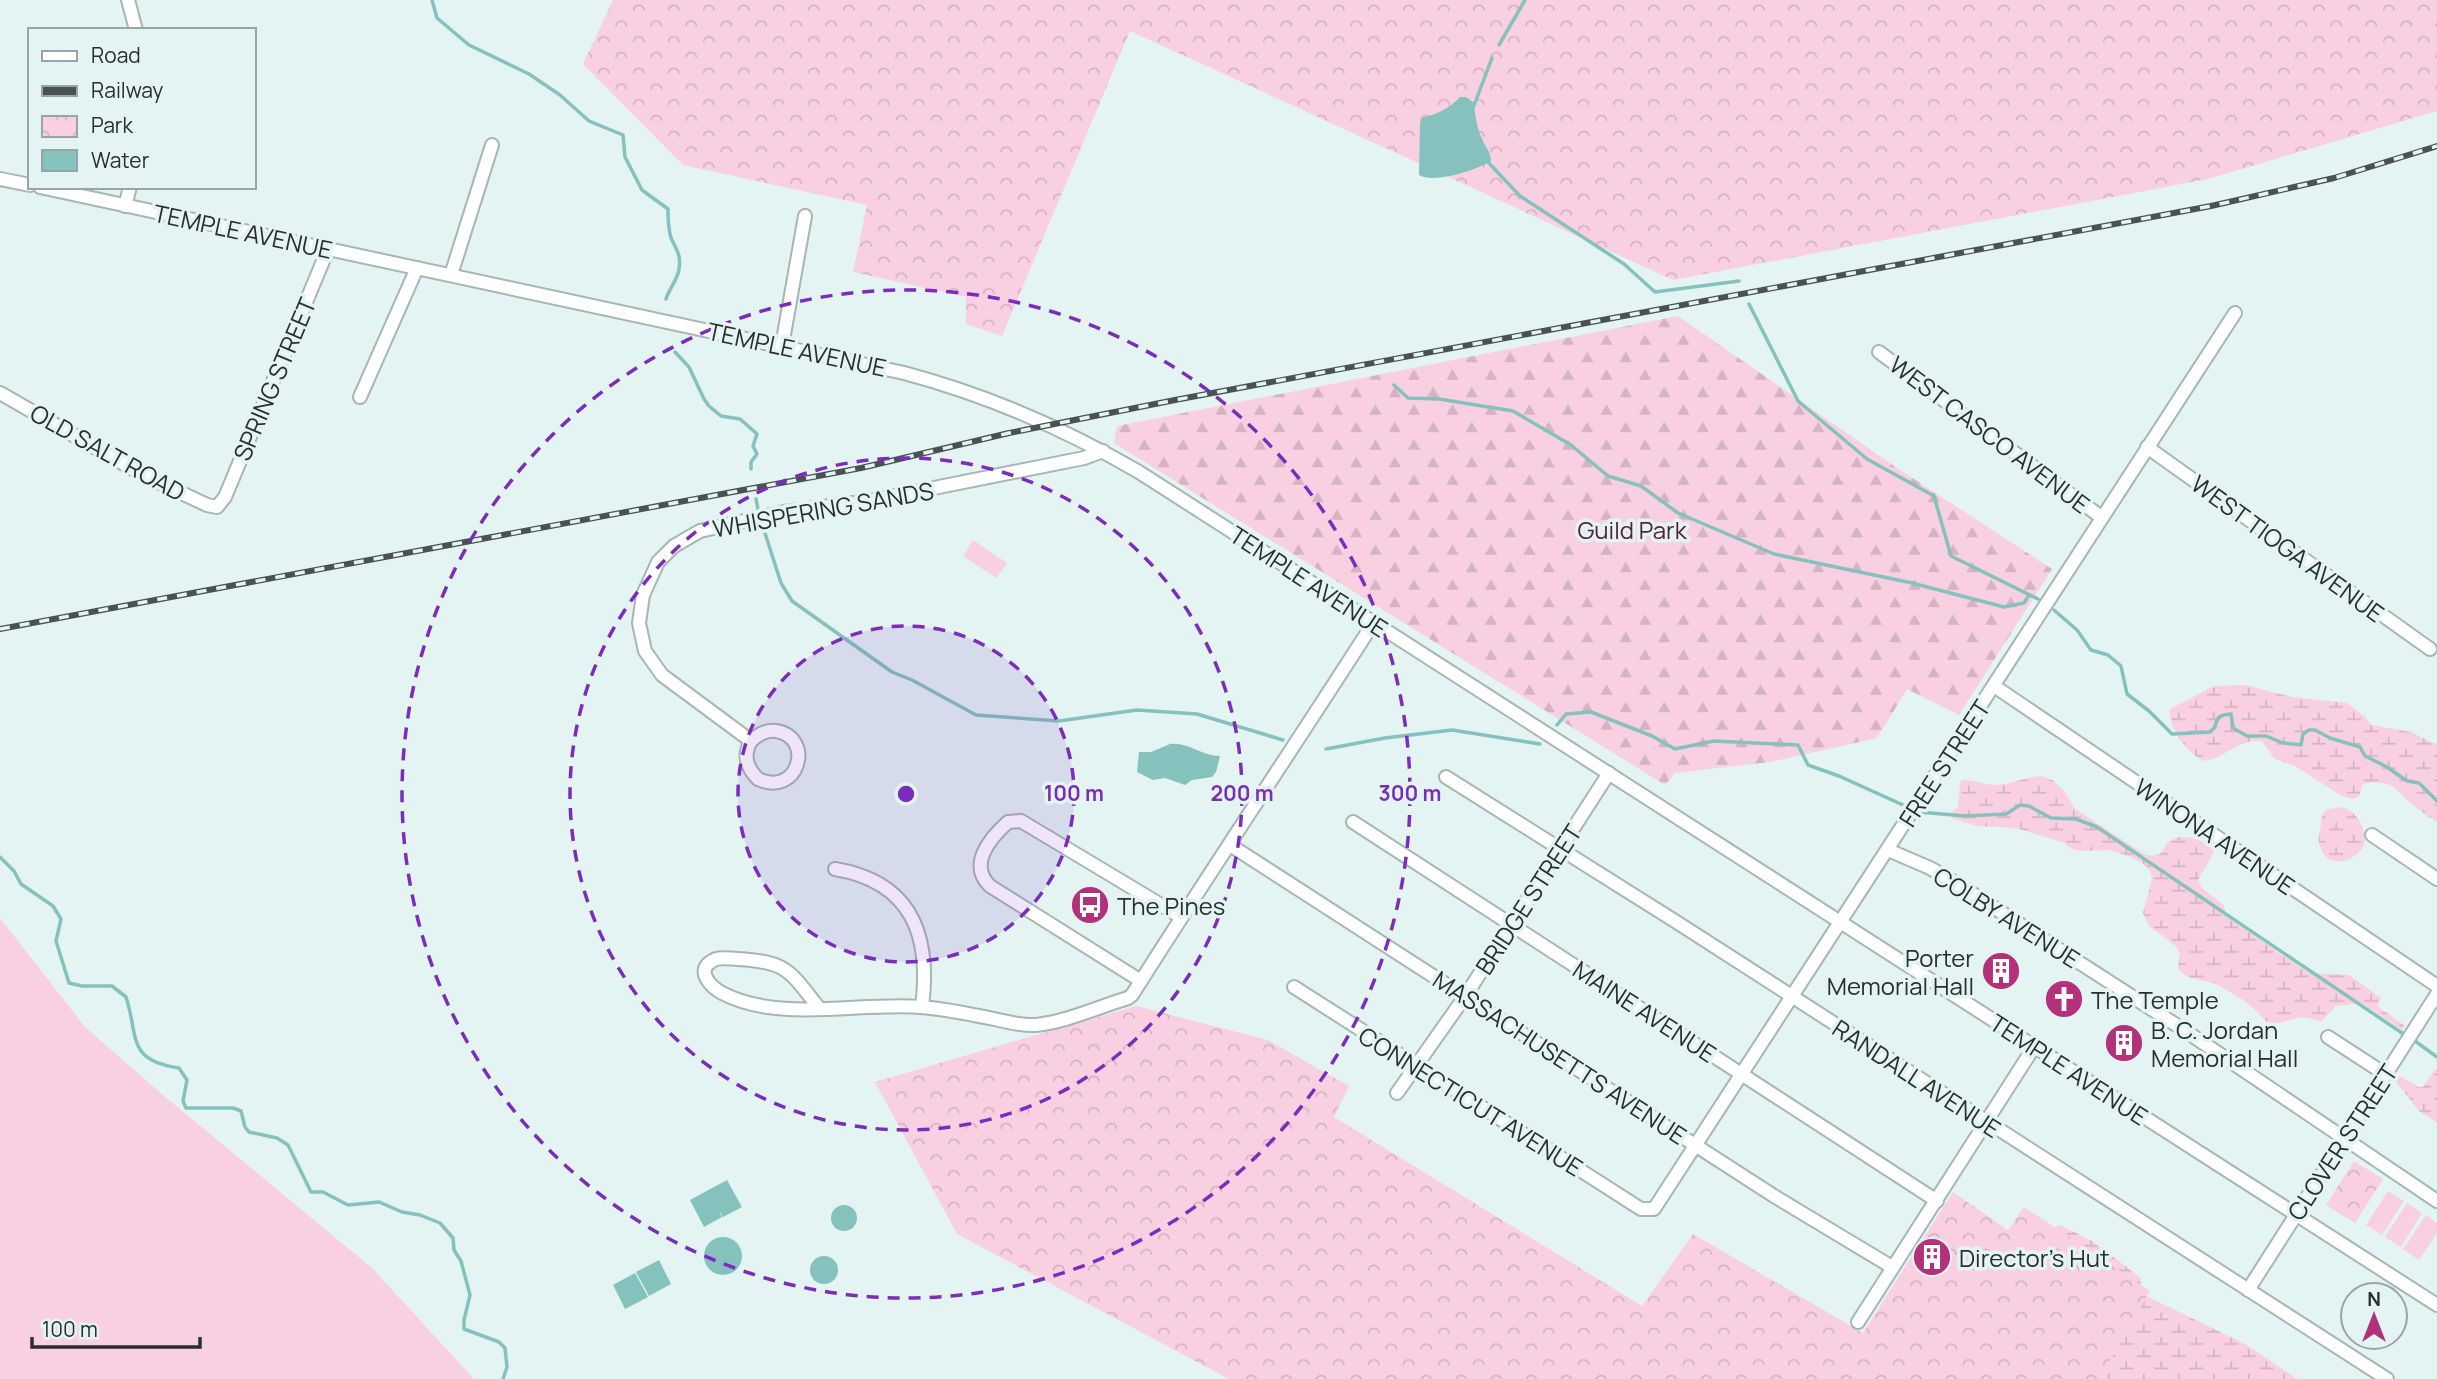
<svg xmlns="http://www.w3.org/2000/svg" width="2437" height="1379" viewBox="0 0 2437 1379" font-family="Manrope,sans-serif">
<defs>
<pattern id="forest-firs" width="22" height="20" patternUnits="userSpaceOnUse" patternTransform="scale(1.75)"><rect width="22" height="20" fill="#f9d0e1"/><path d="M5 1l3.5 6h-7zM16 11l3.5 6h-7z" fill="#d5b3c1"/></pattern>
<pattern id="wetland-marsh" width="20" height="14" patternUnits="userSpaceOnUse" patternTransform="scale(1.75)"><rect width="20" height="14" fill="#f9d0e1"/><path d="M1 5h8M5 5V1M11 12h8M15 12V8" fill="none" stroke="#d5b3c1"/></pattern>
<pattern id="park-crowns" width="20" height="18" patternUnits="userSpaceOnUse" patternTransform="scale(1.75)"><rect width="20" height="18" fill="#f9d0e1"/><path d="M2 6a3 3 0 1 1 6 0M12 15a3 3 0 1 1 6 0" fill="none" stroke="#d5b3c1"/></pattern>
</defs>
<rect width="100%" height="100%" fill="#e3f4f2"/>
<!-- grass -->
<g fill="#f9d0e1">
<path d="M 973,540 L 1007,563 L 996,578 L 963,556 Z"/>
<path d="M 0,918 L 85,1027 L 164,1096 L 372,1268 L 474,1379 L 0,1379 Z"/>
<path d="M 2388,1191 L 2404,1201 L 2382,1235 L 2366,1225 Z"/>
<path d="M 2407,1203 L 2422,1213 L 2401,1247 L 2385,1237 Z"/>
<path d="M 2426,1215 L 2437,1223 L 2437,1233 L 2419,1260 L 2403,1249 Z"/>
</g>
<!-- forest -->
<path fill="url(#forest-firs)" d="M 1678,316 L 1897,468 L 2052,569 L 1959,715 L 1907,689 L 1877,738 L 1770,762 L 1675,773 L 1665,785 L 1114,443 L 1117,426 Z"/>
<!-- wetland -->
<g fill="url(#wetland-marsh)">
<path d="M 2245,685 L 2292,697 L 2347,703 L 2365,717 L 2371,725 L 2411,732 L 2437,745 L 2437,822 C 2431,818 2424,814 2418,809 C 2396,792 2395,778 2363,784 L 2359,796 L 2353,799 L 2342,796 L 2295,766 L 2275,759 L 2262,741 C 2238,738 2226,758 2204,761 C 2187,753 2168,728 2170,709 L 2214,686 Z"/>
<path d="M 2042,776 L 2054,781 L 2064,791 L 2075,809 L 2146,855 C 2169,858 2159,846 2173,839 C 2185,833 2210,841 2214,852 L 2198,880 L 2201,887 L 2223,905 L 2228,918 L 2309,973 L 2349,975 L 2381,998 L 2377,1006 L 2404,1025 L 2403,1030 L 2362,1003 L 2336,1006 L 2321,1022 C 2293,1010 2290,1026 2268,1023 C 2258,1014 2250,1003 2238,997 C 2230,992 2221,986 2213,983 C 2199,978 2187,981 2178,968 L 2180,954 L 2176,946 L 2149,926 L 2143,913 L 2152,879 L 2150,870 L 2142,863 L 2129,856 L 2109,850 L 2081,851 L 2071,849 L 2064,843 L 2016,828 L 1976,826 L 1952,818 L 1953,811 L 1958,807 L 1960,783 L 1962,780 C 1975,780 1984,785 1996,785 C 2012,784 2026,777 2042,776 Z"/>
<path d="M 2343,807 C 2358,811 2373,838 2360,851 C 2346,867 2322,865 2319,842 C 2318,836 2320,831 2321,825 C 2321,820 2321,814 2326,810 C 2331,808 2338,808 2343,807 Z"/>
<path d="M 2437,1067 L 2437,1123 L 2419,1111 L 2392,1077 L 2394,1073 L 2419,1087 L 2423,1087 Z"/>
<path d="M 2060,1225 L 2092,1241 L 2141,1278 L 2140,1293 L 2245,1344 L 2297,1379 L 2085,1379 L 2047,1230 Z"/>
</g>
<!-- park -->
<g fill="url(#park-crowns)">
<path d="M 613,0 L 2437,0 L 2437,111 L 2208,179 L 1673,280 L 1130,31 L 1002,336 L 966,324 L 966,297 L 853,272 L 867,205 L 683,165 L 583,64 Z"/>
<path d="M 1136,1006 L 1268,1040 L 1349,1086 L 1334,1117 L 1642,1306 L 1693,1234 L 1863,1333 L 1953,1192 L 2008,1230 L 2024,1207 L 2150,1291 L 2100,1379 L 1229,1379 L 957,1234 L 875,1082 Z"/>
<path d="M 2354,1161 L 2383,1179 L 2355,1223 L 2326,1205 Z"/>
</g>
<!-- water -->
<g fill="#85c1bd">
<path d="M 1460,97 L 1466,97 L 1474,103 C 1475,115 1477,128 1482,139 C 1485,147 1491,152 1491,161 C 1477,170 1433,184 1419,175 L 1420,123 L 1422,118 C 1437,114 1449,109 1460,97 Z"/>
<path d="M 1170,744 C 1189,742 1201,756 1220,756 L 1216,772 L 1212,777 L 1192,780 L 1185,785 L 1165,778 L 1153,780 L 1137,772 L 1139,752 L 1151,752 Z"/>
<path d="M 727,1180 L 742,1207 L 723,1217 L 719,1210 L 722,1217 L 704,1227 L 690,1200 Z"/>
<circle cx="844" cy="1218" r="13"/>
<circle cx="723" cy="1256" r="19"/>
<circle cx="824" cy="1270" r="14"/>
<path d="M 659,1260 L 671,1284 L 649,1296 L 636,1272 Z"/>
<path d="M 635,1273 L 648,1297 L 625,1309 L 613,1285 Z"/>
</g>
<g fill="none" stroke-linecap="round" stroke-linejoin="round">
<!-- stream -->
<g stroke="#85c1bd" stroke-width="3.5">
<path d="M 432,0 L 437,18 L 469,45 L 529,74 L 560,95 L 589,121 L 623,135 L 625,157 L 642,190 L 668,209 C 668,219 668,234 673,242 C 678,252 681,257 679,269 C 678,279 669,289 666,299"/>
<path d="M 1499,45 L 1525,0"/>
<path d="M 1473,108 L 1492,58"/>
<path d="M 1487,161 L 1520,196 L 1624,264 L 1655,292 L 1739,281"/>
<path d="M 1749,304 L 1798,401 L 1867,459 L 1934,496 L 1951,556 L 2038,599"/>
<path d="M 675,352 L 689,367 L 704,399 L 709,406 L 721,416 L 740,419 L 757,434 L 753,446 L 757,454 L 751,462 L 751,469"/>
<path d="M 1394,385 L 1408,398 L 1439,399 L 1513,411 L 1571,445 L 1608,476 L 1641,486 L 1678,513 L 1774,554 L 1912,583 L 2004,607 L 2024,603 L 2029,595"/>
<path d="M 756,499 L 758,509"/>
<path d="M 763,527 L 781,583 L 792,601 L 892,672 L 912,680 L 976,715 L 1059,721 L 1137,710 L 1197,714 L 1283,740"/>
<path d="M 2054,610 L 2077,630 L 2091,650 L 2108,655 L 2121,666 L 2127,694 L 2149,711 L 2172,734 L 2210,732 L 2215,727 C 2217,716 2220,715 2231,714 L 2233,728 L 2247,736 L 2266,736 L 2283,743 L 2301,745 L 2303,734 L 2309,730 L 2315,730 L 2330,738 L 2360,747 L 2365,756 L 2387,767 L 2407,781 L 2419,783 L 2437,801"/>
<path d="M 1557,725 L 1566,714 L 1591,712 L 1652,736 L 1675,749 L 1714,741 L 1798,745 L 1808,765 L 1839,776 L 1903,805"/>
<path d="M 1326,749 L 1385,738 L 1452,730 L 1540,744"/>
<path d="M 1919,812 L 1965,816 L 2006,814 L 2020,805 L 2029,806 L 2051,818 L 2076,819 L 2097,827 L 2405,1035"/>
<path d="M 0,857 L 14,871 L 21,884 L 53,906 L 61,919 L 56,941 L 69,983 L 82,986 L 112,986 L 126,997 C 139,1037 126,1060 179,1068 L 187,1080 L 183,1101 L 186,1108 L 233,1108 L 241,1111 L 245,1127 L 249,1132 L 277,1138 L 288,1145 L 311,1192 L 323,1192 L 348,1205 L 379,1202 L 402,1212 L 420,1215 L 440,1223 L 453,1238 L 454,1250 L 461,1261 L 470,1295 L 464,1320 L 464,1329 L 499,1342 L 505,1348 L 507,1367 L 503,1379"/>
<path d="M 2415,1041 L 2437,1057"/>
</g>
<!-- minor casing -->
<g stroke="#a6b6b5" stroke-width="16">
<g id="minor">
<path d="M 128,0 L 136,30"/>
<path d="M 0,179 L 30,185"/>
<path d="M 40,187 L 904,373 C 987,395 1065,429 1139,472 L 2437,1305"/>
<path d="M 125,206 L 130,187"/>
<path d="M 451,275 L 492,145"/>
<path d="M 782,346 L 805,216"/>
<path d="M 1879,352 L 2101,517"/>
<path d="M 0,393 L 143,475 L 207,505 L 217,507 L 225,497 L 328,249"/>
<path d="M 360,397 L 417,268"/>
<path d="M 2147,447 L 2430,649"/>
<path d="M 1994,686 L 2437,986"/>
<path d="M 751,741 C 759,734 766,730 776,731 C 815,737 799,798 758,779 C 746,767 743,755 751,741 L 662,675 L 645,651 L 639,623 L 643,595 L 658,562 L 674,546 L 700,531 L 784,512 L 869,501 L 1084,458 L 1103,451"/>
<path d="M 1446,777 L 1678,923 L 2387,1379"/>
<path d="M 1353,822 L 1937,1201"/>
<path d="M 2372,835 L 2437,879"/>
<path d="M 1230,845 L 1774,1196 L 1892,1267"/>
<path d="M 1888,850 L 1930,868 L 1959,885 L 2184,1030 L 2437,1201"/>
<path d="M 835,869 C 913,882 931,937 922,1007"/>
<path d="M 1141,981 L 990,886 C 968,865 989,839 1008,822 L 1021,821 L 1181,917"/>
<path d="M 1294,987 L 1641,1209 L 1654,1209 L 2235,313"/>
<path d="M 819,1008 C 789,970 787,962 738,959 C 729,959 719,956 712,961 C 695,971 711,987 722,993 C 779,1023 858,1002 921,1007 C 945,1009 970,1014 994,1019 C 1008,1022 1022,1026 1036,1025 C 1066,1022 1098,1007 1128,998 L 1132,995 C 1211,870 1294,747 1374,622"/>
<path d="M 2328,1037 L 2385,1074"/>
<path d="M 1397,1093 L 1466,995 L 1609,773"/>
<path d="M 2248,1290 L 2437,994"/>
<path d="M 1858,1322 L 2034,1047"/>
</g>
</g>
<!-- minor -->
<use href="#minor" stroke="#fff" stroke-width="12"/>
<!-- rail casing -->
<g stroke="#495250" stroke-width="6">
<path id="rail" d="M 0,629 L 861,468 L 1009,433 L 1175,400 L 2211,206 L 2334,178 L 2437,146"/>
</g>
<!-- rail -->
<use href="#rail" stroke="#e3f4f2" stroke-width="3.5" stroke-dasharray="10" stroke-linecap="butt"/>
</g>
<!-- distance rings -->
<circle cx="906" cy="794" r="168" fill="#7b2cbf" fill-opacity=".12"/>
<g fill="none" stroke="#7b2cbf" stroke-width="3.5" stroke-dasharray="12 9">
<circle cx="906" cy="794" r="168"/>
<circle cx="906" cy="794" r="336"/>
<circle cx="906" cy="794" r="504"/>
</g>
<!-- icons -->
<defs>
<g id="bus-disc" transform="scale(2.0125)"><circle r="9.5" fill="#b3317b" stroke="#e3f4f2"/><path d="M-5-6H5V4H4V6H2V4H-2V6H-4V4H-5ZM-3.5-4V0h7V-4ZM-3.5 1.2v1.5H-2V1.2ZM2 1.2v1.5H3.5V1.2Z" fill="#fff"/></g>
<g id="building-disc" transform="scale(2.0125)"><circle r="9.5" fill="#b3317b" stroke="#e3f4f2"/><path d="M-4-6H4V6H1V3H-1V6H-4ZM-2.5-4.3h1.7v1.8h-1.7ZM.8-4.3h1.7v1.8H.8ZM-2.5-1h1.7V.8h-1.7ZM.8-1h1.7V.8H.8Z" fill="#fff"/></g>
<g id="church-disc" transform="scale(2.0125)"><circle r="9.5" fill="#b3317b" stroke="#e3f4f2"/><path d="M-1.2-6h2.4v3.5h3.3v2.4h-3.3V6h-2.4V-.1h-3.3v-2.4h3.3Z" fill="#fff"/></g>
</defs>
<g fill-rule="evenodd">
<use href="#bus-disc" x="1090" y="905"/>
<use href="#building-disc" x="2001" y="971"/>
<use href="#church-disc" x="2064" y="999"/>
<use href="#building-disc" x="2124" y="1043"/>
<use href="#building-disc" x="1932" y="1257"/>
</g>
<g text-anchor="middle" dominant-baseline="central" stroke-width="7" stroke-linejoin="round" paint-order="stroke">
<!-- street labels -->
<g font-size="24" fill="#282f2e" stroke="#e3f4f2">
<text transform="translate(243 231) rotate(12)">TEMPLE AVENUE</text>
<text transform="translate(797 349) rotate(12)">TEMPLE AVENUE</text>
<text transform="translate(274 379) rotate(-67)">SPRING STREET</text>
<text transform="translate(1990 434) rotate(37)">WEST CASCO AVENUE</text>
<text transform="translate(108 452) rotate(29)">OLD SALT ROAD</text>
<text transform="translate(823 509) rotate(-10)">WHISPERING SANDS</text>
<text transform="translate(2288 548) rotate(36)">WEST TIOGA AVENUE</text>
<text transform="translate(1309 581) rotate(33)">TEMPLE AVENUE</text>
<text transform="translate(1944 763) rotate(-57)">FREE STREET</text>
<text transform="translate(2215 836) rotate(34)">WINONA AVENUE</text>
<text transform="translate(1528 899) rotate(-57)">BRIDGE STREET</text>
<text transform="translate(2007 917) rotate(32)">COLBY AVENUE</text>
<text transform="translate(1645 1011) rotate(33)">MAINE AVENUE</text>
<text transform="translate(1560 1057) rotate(33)">MASSACHUSETTS AVENUE</text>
<text transform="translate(2069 1069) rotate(33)">TEMPLE AVENUE</text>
<text transform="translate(1917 1078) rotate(33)">RANDALL AVENUE</text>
<text transform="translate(1471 1101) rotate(32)">CONNECTICUT AVENUE</text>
<text transform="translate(2342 1142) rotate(-57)">CLOVER STREET</text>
</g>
<!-- park labels -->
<g font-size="24" fill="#59203e" stroke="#e3f4f2">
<text x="1632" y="529">Guild Park</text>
</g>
<!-- poi labels -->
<g font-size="24" fill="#282f2e" stroke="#e3f4f2" text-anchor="start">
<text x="1117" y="905">The Pines</text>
<text x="1974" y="957" text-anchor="end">Porter<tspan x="1974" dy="28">Memorial Hall</tspan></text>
<text x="2091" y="999">The Temple</text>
<text x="2151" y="1029">B. C. Jordan<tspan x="2151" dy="28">Memorial Hall</tspan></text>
<text x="1959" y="1257">Director's Hut</text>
</g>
</g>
<circle cx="906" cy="794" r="10" fill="#7b2cbf" stroke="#e3f4f2" stroke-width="3.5"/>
<g font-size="21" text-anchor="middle" font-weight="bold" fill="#7b2cbf" stroke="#e3f4f2" stroke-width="7" stroke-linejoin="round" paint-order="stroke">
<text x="1074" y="801">100 m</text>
<text x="1242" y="801">200 m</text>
<text x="1410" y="801">300 m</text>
</g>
<!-- legend -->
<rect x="28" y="28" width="228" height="161" fill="#e3f4f2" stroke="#98a5a4" stroke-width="2"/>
<rect x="42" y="51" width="35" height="10" fill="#ffffff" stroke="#98a5a4" stroke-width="2"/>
<text x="91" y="63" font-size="21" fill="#282f2e">Road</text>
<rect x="42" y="86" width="35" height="10" fill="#495250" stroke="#98a5a4" stroke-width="2"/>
<text x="91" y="98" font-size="21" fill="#282f2e">Railway</text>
<rect x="42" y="116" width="35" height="21" fill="url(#park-crowns)" stroke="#98a5a4" stroke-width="2"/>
<text x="91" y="133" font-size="21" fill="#282f2e">Park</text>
<rect x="42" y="150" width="35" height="21" fill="#85c1bd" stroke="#98a5a4" stroke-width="2"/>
<text x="91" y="168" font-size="21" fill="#282f2e">Water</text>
<!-- north arrow -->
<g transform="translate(2374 1316)"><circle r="33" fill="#e3f4f2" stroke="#98a5a4" stroke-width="2"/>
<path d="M0-5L12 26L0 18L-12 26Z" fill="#b3317b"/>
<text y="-10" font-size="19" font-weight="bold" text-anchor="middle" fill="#282f2e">N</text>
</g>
<!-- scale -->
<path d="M32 1337v10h168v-10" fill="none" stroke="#282f2e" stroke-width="3.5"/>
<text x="42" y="1337" font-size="21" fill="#282f2e" stroke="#e3f4f2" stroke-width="5" paint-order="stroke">100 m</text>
</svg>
